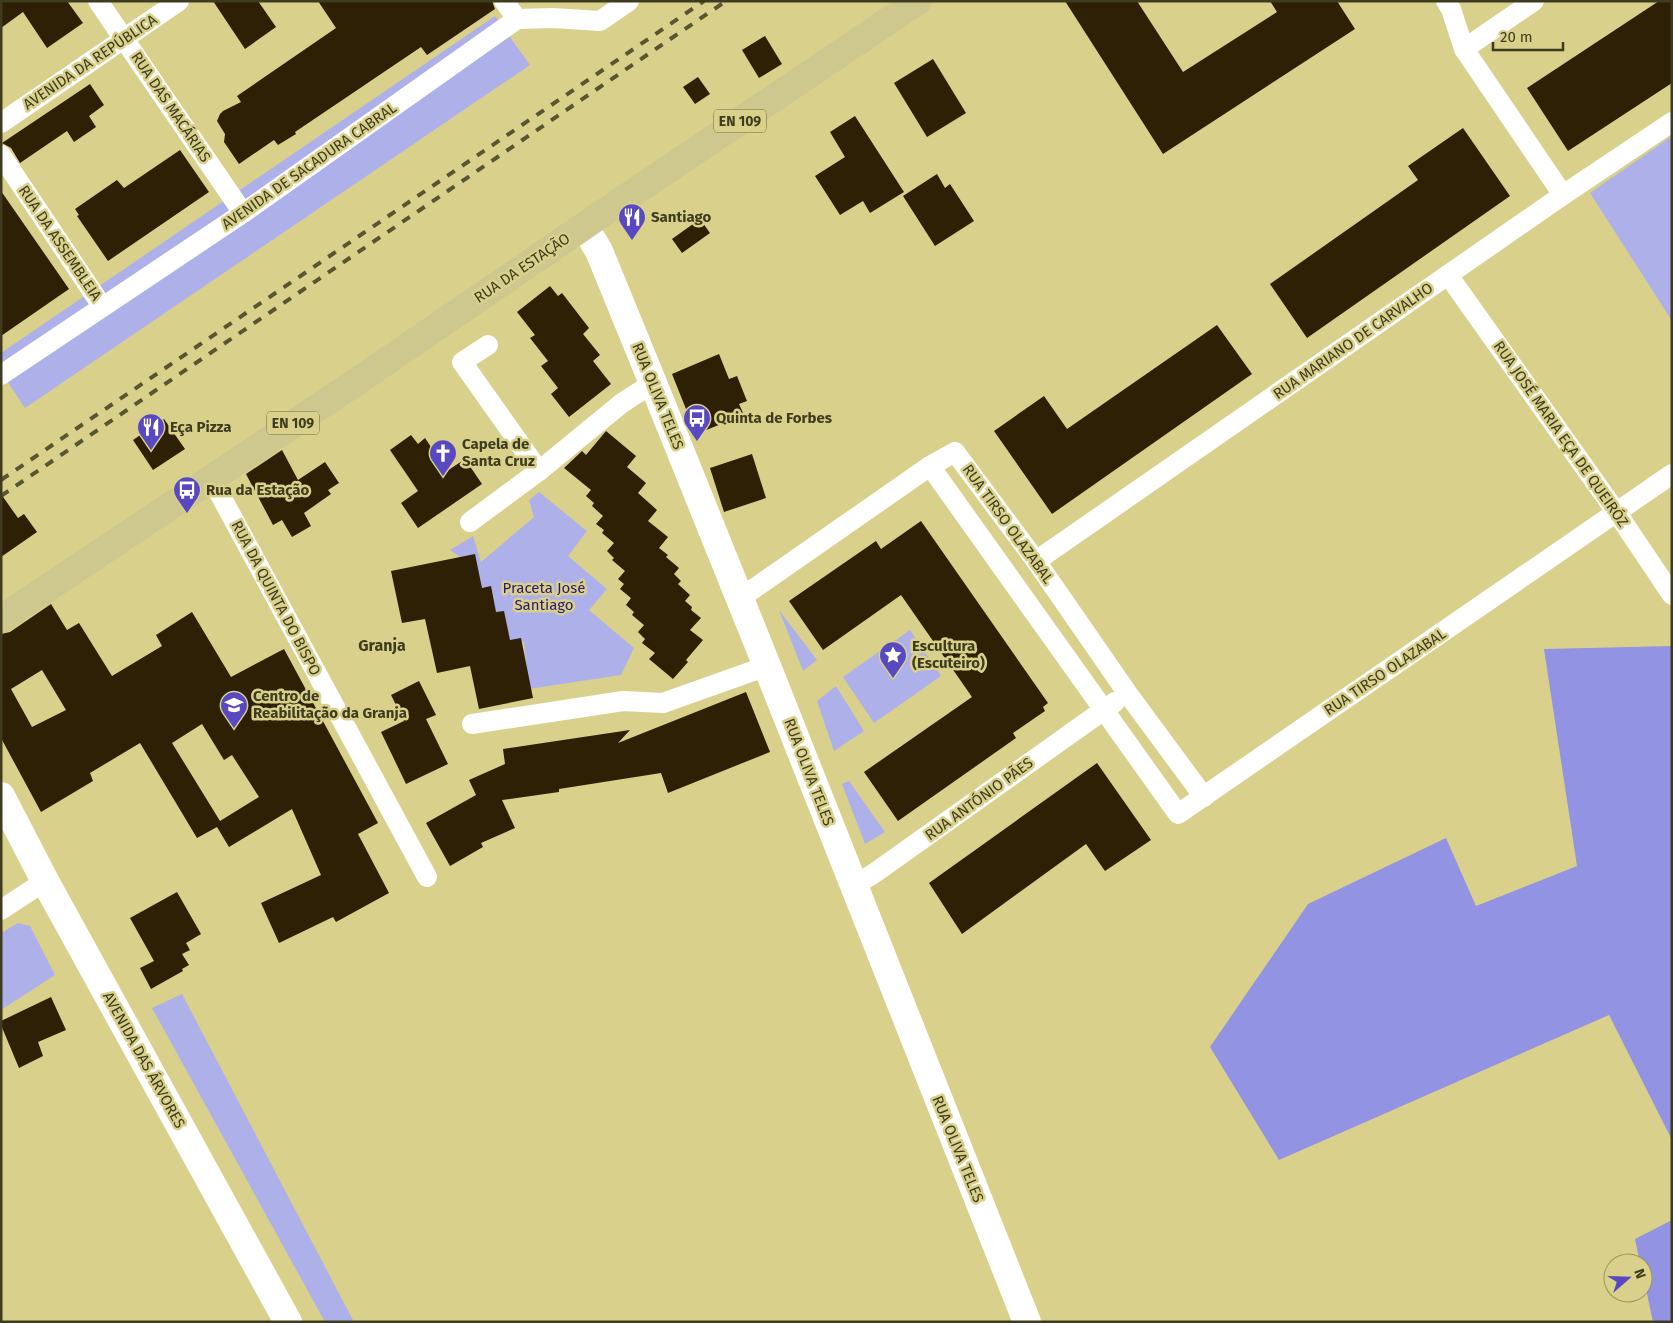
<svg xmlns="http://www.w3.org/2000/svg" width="1673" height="1323" viewBox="0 0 1673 1323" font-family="'Fira Sans',sans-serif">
<rect width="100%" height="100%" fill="#d9d18b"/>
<!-- green -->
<g fill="#aeb0ea">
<path d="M 495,16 L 530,65 L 25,408 L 1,372 L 1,353 Z"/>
<path d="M 1672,136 L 1672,321 L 1590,193 Z"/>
<path d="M 539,492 L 587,531 L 568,556 L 607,589 L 589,610 L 634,648 L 621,675 L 529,689 L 524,642 L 505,645 L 493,617 L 479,592 L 467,562 L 450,550 L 473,536 L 481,562 L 534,517 L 529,500 Z"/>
<path d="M 779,610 L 817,660 L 803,671 Z"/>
<path d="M 910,630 L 941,676 L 874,723 L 843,677 Z"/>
<path d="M 836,686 L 864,731 L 834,751 L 817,701 Z"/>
<path d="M 849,781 L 885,832 L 865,844 L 842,784 Z"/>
<path d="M 18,923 L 30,926 L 55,975 L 1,1010 L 1,933 Z"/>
<path d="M 182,994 L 354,1322 L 325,1322 L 152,1008 Z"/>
</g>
<!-- forest -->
<g fill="#9393e3">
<path d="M 1672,646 L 1672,1140 L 1609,1015 L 1279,1160 L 1210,1047 L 1308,904 L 1446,838 L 1476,906 L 1577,866 L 1544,649 Z"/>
<path d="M 1672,1220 L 1672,1322 L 1653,1322 L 1643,1275 L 1643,1263 L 1640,1263 L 1635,1239 Z"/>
</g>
<!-- building -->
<g fill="#2d2004" fill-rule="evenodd">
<path d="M 1,1 L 67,1 L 83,23 L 47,48 L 23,12 L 1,28 Z"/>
<path d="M 213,1 L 258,1 L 276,27 L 245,49 Z"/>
<path d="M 318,1 L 492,1 L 495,9 L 427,55 L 421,47 L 295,132 L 296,134 L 278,145 L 274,140 L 239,164 L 224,142 L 225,134 L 217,121 L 220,114 L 223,111 L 241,102 L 237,96 L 336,28 Z"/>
<path d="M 1065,1 L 1137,1 L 1183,72 L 1277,12 L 1270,1 L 1337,1 L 1355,29 L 1163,154 Z"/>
<path d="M 1659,1 L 1672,1 L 1672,83 L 1568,151 L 1527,88 Z"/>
<path d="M 765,36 L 782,64 L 759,78 L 742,50 Z"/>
<path d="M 933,59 L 966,113 L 927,137 L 894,83 Z"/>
<path d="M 698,77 L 710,94 L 695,104 L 683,87 Z"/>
<path d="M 90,84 L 104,105 L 89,116 L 96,127 L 74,142 L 67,131 L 20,163 L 11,148 L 2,143 Z"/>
<path d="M 855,116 L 904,192 L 870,213 L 863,201 L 840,215 L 815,176 L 845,157 L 830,132 Z"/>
<path d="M 1463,128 L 1510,196 L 1307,338 L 1270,284 L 1418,180 L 1408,166 Z"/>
<path d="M 180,150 L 209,192 L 108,261 L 77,216 L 79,215 L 75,209 L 117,180 L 124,188 Z"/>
<path d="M 937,174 L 945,188 L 950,184 L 974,221 L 935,246 L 903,196 Z"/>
<path d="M 1,191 L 69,289 L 1,336 Z"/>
<path d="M 700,219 L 710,233 L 682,253 L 672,239 Z"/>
<path d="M 550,286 L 558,296 L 562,293 L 589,328 L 583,334 L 600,355 L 593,361 L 611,384 L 569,417 L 551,394 L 558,388 L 541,366 L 548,361 L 530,338 L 535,335 L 517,312 Z"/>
<path d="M 1217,325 L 1252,374 L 1052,514 L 994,431 L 1044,396 L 1067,429 Z"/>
<path d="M 719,354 L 729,379 L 737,376 L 747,401 L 739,404 L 744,415 L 696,434 L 672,374 Z"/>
<path d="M 164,419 L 185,449 L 153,470 L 133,440 Z"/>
<path d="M 606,431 L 636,456 L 627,467 L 646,483 L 638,493 L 657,510 L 648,521 L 668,537 L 659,548 L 668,555 L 666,557 L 679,568 L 674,574 L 681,581 L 678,584 L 690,595 L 685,601 L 692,607 L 691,610 L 701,618 L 690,630 L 703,640 L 686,660 L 688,662 L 673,679 L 649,659 L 655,653 L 642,643 L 645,639 L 638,632 L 644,625 L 632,615 L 634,612 L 626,605 L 631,598 L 620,589 L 624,584 L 618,579 L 625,571 L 612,560 L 614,558 L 607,551 L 614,543 L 602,533 L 604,530 L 596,524 L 603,516 L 592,506 L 594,503 L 586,496 L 591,490 L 564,468 L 582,451 L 586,455 Z"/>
<path d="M 411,435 L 418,444 L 425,438 L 447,471 L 465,459 L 482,484 L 418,528 L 401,503 L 418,491 L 390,450 Z"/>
<path d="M 282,450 L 298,480 L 325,462 L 339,483 L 328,490 L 331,494 L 304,513 L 311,526 L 292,537 L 282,520 L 273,525 L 246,474 Z"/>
<path d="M 752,454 L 766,498 L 724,512 L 710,468 Z"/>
<path d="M 1,494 L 18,518 L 24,514 L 37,532 L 1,557 Z"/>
<path d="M 921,521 L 1048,703 L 1043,707 L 1045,711 L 1013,733 L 1016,738 L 898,821 L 864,772 L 972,697 L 901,595 L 823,650 L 789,601 L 876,541 L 881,549 Z"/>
<path d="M 475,554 L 482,588 L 491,586 L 496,612 L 504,611 L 510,640 L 521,638 L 533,698 L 479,709 L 470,666 L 437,673 L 425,619 L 402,623 L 391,571 Z"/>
<path d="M 51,604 L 67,630 L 79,623 L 112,676 L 162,646 L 156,635 L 192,612 L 231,677 L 284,649 L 378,823 L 358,834 L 389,893 L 336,922 L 333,917 L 279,943 L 261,903 L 321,875 L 292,809 L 229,847 L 217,827 L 197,838 L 140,743 L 90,773 L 93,781 L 41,812 L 1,738 L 1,634 L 10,632 ZM 42,670 L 66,710 L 32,727 L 11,689 ZM 202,724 L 224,760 L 232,755 L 259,797 L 220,821 L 172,743 Z"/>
<path d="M 419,681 L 436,715 L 426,719 L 448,764 L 406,784 L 381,732 L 404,721 L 391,695 Z"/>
<path d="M 746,692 L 770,752 L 668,793 L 661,773 L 559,789 L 559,792 L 502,800 L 515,828 L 481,843 L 483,847 L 450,866 L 426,823 L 476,795 L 469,780 L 505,764 L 503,749 L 630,730 L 618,743 Z"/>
<path d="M 1097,763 L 1151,840 L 1105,871 L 1086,844 L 962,934 L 929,883 Z"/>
<path d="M 177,892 L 201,934 L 186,943 L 190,950 L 182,954 L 189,965 L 182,969 L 183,971 L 151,989 L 140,968 L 154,961 L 130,918 Z"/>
<path d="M 51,997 L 66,1030 L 38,1042 L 43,1056 L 19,1068 L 1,1025 L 1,1021 Z"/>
</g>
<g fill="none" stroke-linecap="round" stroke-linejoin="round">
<!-- street -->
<g stroke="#fff" stroke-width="20">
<path d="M 98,1 L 243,213"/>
<path d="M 504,1 L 517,19"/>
<path d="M 1446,1 L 1451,9 L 1464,49 L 1563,195"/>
<path d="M 1464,49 L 1534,1"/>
<path d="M 1,123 L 179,1"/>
<path d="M 1,155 L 102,306"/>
<path d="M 1448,275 L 1617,513 L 1672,595"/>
<path d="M 488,345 L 462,362 L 539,471"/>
<path d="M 1,375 L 243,213 L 517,19 L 553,18 L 600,21 L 629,1"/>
<path d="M 930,466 L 1178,814 L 1672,474"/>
<path d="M 211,478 L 427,877"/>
<path d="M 470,522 L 539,471 L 622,403 L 653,383"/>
<path d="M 1036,561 L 1563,195 L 1672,122"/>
<path d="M 739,599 L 930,466 L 955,452 L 1036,561 L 1128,694 L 1204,797"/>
<path d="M 472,724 L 623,701 L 663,703 L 767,666"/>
<path d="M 854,886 L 876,872 L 1115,702"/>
<path d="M 1,910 L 45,881"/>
</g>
<!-- secondary -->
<g stroke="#fff" stroke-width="28">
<path d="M 584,226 L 599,251 L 653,383 L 767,666 L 1027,1322"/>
<path d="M 1,796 L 45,881 L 288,1322"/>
</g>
<!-- primary -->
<path stroke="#cec78e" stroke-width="28" d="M 1,619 L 362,378 L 584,226 L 918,1"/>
<!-- rail -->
<g stroke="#595531" stroke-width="4" stroke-dasharray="9 9" stroke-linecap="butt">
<path d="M 1,480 L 704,1"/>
<path d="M 1,496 L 726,1"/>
</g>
</g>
<!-- icons -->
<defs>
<g id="restaurant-pin" transform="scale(1.4375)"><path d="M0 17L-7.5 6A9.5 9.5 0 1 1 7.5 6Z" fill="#5849c1" stroke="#d9d18b"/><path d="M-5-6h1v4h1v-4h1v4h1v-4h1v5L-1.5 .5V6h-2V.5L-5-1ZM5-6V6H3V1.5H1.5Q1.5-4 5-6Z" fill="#fff"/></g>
<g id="bus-pin" transform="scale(1.4375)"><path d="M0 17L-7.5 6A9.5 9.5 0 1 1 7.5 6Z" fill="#5849c1" stroke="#d9d18b"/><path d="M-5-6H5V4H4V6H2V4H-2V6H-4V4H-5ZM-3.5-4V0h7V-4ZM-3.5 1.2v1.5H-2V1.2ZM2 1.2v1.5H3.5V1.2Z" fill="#fff"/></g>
<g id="church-pin" transform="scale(1.4375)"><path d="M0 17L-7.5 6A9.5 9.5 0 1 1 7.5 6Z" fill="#5849c1" stroke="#d9d18b"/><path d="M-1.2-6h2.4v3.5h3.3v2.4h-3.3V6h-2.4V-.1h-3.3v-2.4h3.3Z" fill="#fff"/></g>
<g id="sight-pin" transform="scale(1.4375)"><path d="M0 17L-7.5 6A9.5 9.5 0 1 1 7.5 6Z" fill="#5849c1" stroke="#d9d18b"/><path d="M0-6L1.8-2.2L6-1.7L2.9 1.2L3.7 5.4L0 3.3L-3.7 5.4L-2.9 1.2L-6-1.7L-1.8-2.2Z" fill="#fff"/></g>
<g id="school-pin" transform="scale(1.4375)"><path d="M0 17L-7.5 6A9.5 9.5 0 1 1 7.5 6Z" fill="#5849c1" stroke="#d9d18b"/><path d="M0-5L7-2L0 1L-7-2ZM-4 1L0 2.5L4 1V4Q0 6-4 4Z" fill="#fff"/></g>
</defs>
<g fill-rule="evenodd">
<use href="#restaurant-pin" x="632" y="217"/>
<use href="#bus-pin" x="697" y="418"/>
<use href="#restaurant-pin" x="151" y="427"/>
<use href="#church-pin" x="443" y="453"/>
<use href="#bus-pin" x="187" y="490"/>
<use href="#sight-pin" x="893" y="655"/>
<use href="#school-pin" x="234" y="705"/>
</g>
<g text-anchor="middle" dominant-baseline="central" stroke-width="5" stroke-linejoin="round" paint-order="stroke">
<!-- shield labels -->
<g fill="#d9d18b" stroke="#6c683f" stroke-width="1">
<rect x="714" y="109.5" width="52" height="23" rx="4"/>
<rect x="267" y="411.5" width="52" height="23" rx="4"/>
</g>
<g font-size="14" font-weight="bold" fill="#3e3b1e">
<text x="740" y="121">EN 109</text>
<text x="293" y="423">EN 109</text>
</g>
<!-- street labels -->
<g font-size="15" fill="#3e3b1e" stroke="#d9d18b">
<text transform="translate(90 62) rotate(-34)">AVENIDA DA REPÚBLICA</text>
<text transform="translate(171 107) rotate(56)">RUA DAS MACÁRIAS</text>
<text transform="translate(309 166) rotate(-35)">AVENIDA DE SACADURA CABRAL</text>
<text transform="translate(60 243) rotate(56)">RUA DA ASSEMBLEIA</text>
<text transform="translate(522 268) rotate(-34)">RUA DA ESTAÇÃO</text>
<text transform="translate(1353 341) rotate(-35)">RUA MARIANO DE CARVALHO</text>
<text transform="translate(658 396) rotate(68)">RUA OLIVA TELES</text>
<text transform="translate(1561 434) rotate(55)">RUA JOSÉ MARIA EÇA DE QUEIRÓZ</text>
<text transform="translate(1008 524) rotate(54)">RUA TIRSO OLAZABAL</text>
<text transform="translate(276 598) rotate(62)">RUA DA QUINTA DO BISPO</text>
<text transform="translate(1385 672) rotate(-34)">RUA TIRSO OLAZABAL</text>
<text transform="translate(809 772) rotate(69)">RUA OLIVA TELES</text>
<text transform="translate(979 799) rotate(-36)">RUA ANTÓNIO PÃES</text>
<text transform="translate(144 1060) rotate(61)">AVENIDA DAS ÁRVORES</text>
<text transform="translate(958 1149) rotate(68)">RUA OLIVA TELES</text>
</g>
<!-- poi labels -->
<g font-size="15" font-weight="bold" fill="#3e3b1e" stroke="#d9d18b" text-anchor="start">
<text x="651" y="217">Santiago</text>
<text x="716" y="418">Quinta de Forbes</text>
<text x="170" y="427">Eça Pizza</text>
<text x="462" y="444">Capela de<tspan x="462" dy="17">Santa Cruz</tspan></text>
<text x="206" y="490">Rua da Estação</text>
<text x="912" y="646">Escultura<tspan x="912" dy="17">(Escuteiro)</tspan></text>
<text x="253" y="696">Centro de<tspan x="253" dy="17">Reabilitação da Granja</tspan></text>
</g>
<!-- park labels -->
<g font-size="15" fill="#2c1975" stroke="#d9d18b">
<text x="544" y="588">Praceta José<tspan x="544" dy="17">Santiago</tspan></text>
</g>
<!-- neighbourhood labels -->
<g font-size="16" font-weight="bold" fill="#3e3b1e" stroke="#d9d18b">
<text x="382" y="645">Granja</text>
</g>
</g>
<!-- border -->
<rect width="1673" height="1323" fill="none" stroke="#3e3b1e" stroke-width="5"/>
<!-- north arrow -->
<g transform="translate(1628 1278) rotate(70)"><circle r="24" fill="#d9d18b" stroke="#9b955f"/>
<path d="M0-4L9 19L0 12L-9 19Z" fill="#5849c1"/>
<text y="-8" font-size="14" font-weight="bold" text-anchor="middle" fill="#3e3b1e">N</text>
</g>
<!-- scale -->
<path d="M1493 42v8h70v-8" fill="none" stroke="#3e3b1e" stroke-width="2.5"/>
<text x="1500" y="42" font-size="15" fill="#3e3b1e" stroke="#d9d18b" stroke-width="4" paint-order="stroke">20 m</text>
</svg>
